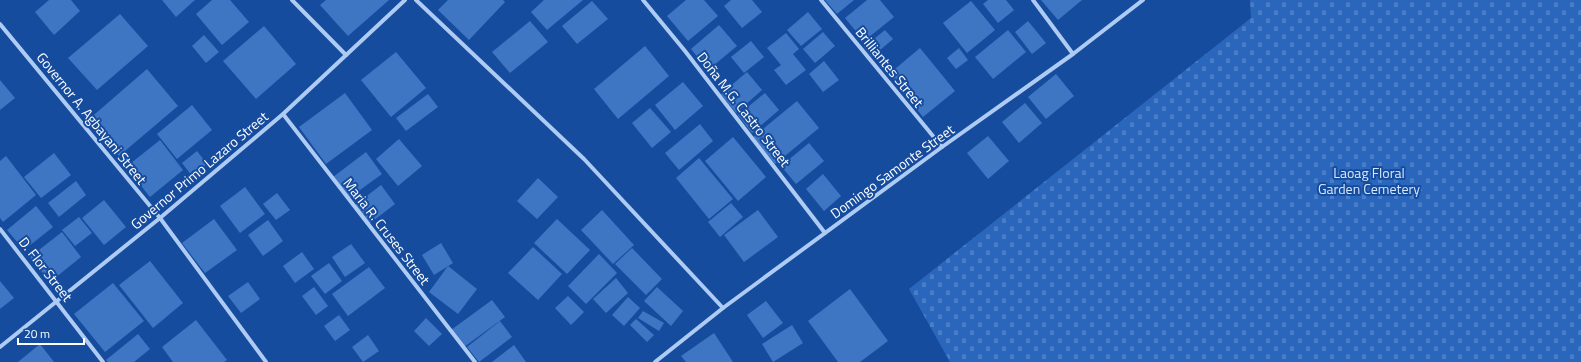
<svg xmlns="http://www.w3.org/2000/svg" width="1581" height="362" viewBox="0 0 1581 362" font-family="'Titillium Web',sans-serif">
<defs>
<pattern id="cemetery-stones" width="16" height="16" patternUnits="userSpaceOnUse"><rect width="16" height="16" fill="#2966bc"/><path d="M2 7V4a2 2 0 0 1 4 0v3zM10 15v-3a2 2 0 0 1 4 0v3z" fill="#497dc6"/></pattern>
</defs>
<rect width="100%" height="100%" fill="#164c9e"/>
<!-- cemetery -->
<path fill="url(#cemetery-stones)" d="M 1250,0 L 1581,0 L 1581,362 L 950,362 L 909,289 L 1251,18 Z"/>
<!-- building -->
<g fill="#3e76c4">
<path d="M 49,0 L 71,0 L 80,11 L 54,35 L 35,12 Z"/>
<path d="M 162,0 L 195,0 L 176,17 Z"/>
<path d="M 212,0 L 230,0 L 249,22 L 222,45 L 196,14 Z"/>
<path d="M 326,0 L 389,0 L 348,36 L 320,5 Z"/>
<path d="M 448,0 L 503,0 L 505,2 L 469,40 L 438,10 Z"/>
<path d="M 544,0 L 583,0 L 547,30 L 531,12 Z"/>
<path d="M 686,0 L 704,0 L 718,16 L 688,41 L 667,16 Z"/>
<path d="M 731,0 L 752,0 L 762,12 L 742,28 L 724,6 Z"/>
<path d="M 825,0 L 854,0 L 837,14 Z"/>
<path d="M 867,0 L 880,0 L 894,17 L 864,41 L 845,18 Z"/>
<path d="M 988,0 L 1006,0 L 1014,10 L 998,23 L 983,4 Z"/>
<path d="M 1041,0 L 1082,0 L 1058,20 Z"/>
<path d="M 592,1 L 608,19 L 577,44 L 562,26 Z"/>
<path d="M 971,1 L 995,30 L 967,53 L 943,23 Z"/>
<path d="M 808,12 L 822,29 L 801,46 L 787,30 Z"/>
<path d="M 120,14 L 148,46 L 97,90 L 68,58 Z"/>
<path d="M 530,21 L 548,42 L 510,73 L 492,52 Z"/>
<path d="M 1028,21 L 1046,43 L 1032,54 L 1015,32 Z"/>
<path d="M 719,25 L 737,46 L 708,70 L 691,49 Z"/>
<path d="M 264,26 L 296,64 L 256,99 L 223,61 Z"/>
<path d="M 885,30 L 893,39 L 872,57 L 864,47 Z"/>
<path d="M 1008,30 L 1026,52 L 993,79 L 975,57 Z"/>
<path d="M 823,32 L 835,46 L 815,63 L 803,49 Z"/>
<path d="M 786,33 L 799,49 L 793,54 L 806,70 L 786,85 L 774,70 L 781,65 L 767,48 Z"/>
<path d="M 204,35 L 219,52 L 206,63 L 192,46 Z"/>
<path d="M 751,41 L 764,57 L 744,73 L 731,57 Z"/>
<path d="M 645,46 L 669,76 L 618,119 L 594,89 Z"/>
<path d="M 920,48 L 955,91 L 923,117 L 889,74 Z"/>
<path d="M 959,48 L 968,60 L 956,69 L 947,58 Z"/>
<path d="M 396,52 L 426,88 L 391,117 L 361,80 Z"/>
<path d="M 824,61 L 839,80 L 823,92 L 809,74 Z"/>
<path d="M 147,69 L 178,106 L 119,156 L 88,120 Z"/>
<path d="M 747,72 L 762,90 L 736,113 L 721,94 Z"/>
<path d="M 1056,74 L 1074,96 L 1046,119 L 1028,97 Z"/>
<path d="M 0,80 L 15,98 L 0,110 Z"/>
<path d="M 683,82 L 703,106 L 675,130 L 655,105 Z"/>
<path d="M 345,93 L 372,130 L 326,164 L 299,127 Z"/>
<path d="M 765,93 L 779,110 L 752,133 L 738,115 Z"/>
<path d="M 428,94 L 438,107 L 406,131 L 396,118 Z"/>
<path d="M 797,101 L 819,128 L 775,164 L 753,137 Z"/>
<path d="M 1025,103 L 1042,123 L 1019,143 L 1002,122 Z"/>
<path d="M 192,105 L 212,130 L 177,159 L 157,134 Z"/>
<path d="M 650,108 L 671,132 L 652,148 L 632,123 Z"/>
<path d="M 700,124 L 713,141 L 679,170 L 665,153 Z"/>
<path d="M 988,136 L 1009,161 L 988,179 L 967,153 Z"/>
<path d="M 733,137 L 766,177 L 738,201 L 705,161 Z"/>
<path d="M 399,139 L 422,166 L 398,186 L 376,159 Z"/>
<path d="M 160,140 L 183,170 L 150,197 L 126,167 Z"/>
<path d="M 809,143 L 824,161 L 796,184 L 781,166 Z"/>
<path d="M 197,151 L 207,164 L 192,176 L 182,163 Z"/>
<path d="M 366,152 L 382,174 L 349,198 L 333,177 Z"/>
<path d="M 54,153 L 71,175 L 41,198 L 24,177 Z"/>
<path d="M 6,156 L 36,195 L 3,222 L 0,218 L 0,161 Z"/>
<path d="M 699,158 L 733,199 L 709,219 L 676,178 Z"/>
<path d="M 823,174 L 841,196 L 824,211 L 806,189 Z"/>
<path d="M 538,178 L 558,197 L 537,219 L 517,201 Z"/>
<path d="M 76,181 L 86,195 L 59,217 L 48,203 Z"/>
<path d="M 381,185 L 395,204 L 369,224 L 355,205 Z"/>
<path d="M 245,187 L 265,214 L 240,233 L 220,206 Z"/>
<path d="M 277,193 L 290,210 L 276,220 L 263,204 Z"/>
<path d="M 104,200 L 126,227 L 104,245 L 82,218 Z"/>
<path d="M 731,203 L 743,217 L 720,237 L 708,222 Z"/>
<path d="M 36,206 L 53,227 L 24,250 L 7,230 Z"/>
<path d="M 602,210 L 634,245 L 613,264 L 581,230 Z"/>
<path d="M 758,210 L 778,237 L 744,262 L 724,235 Z"/>
<path d="M 79,217 L 92,233 L 75,246 L 62,230 Z"/>
<path d="M 214,219 L 237,250 L 205,273 L 182,243 Z"/>
<path d="M 557,219 L 590,250 L 567,274 L 534,243 Z"/>
<path d="M 268,220 L 283,241 L 263,256 L 248,235 Z"/>
<path d="M 62,232 L 81,257 L 50,282 L 30,257 Z"/>
<path d="M 441,243 L 453,263 L 434,275 L 422,255 Z"/>
<path d="M 351,244 L 365,263 L 345,277 L 332,257 Z"/>
<path d="M 533,247 L 562,274 L 538,300 L 508,273 Z"/>
<path d="M 632,248 L 662,279 L 646,295 L 615,264 Z"/>
<path d="M 302,252 L 314,269 L 295,283 L 283,266 Z"/>
<path d="M 599,254 L 617,273 L 586,304 L 568,286 Z"/>
<path d="M 150,261 L 183,303 L 153,328 L 119,285 Z"/>
<path d="M 329,263 L 342,281 L 325,294 L 311,276 Z"/>
<path d="M 448,266 L 477,289 L 458,314 L 429,292 Z"/>
<path d="M 369,267 L 385,288 L 348,316 L 332,294 Z"/>
<path d="M 616,278 L 628,293 L 606,313 L 593,299 Z"/>
<path d="M 0,281 L 14,298 L 0,309 Z"/>
<path d="M 248,282 L 260,299 L 241,313 L 228,296 Z"/>
<path d="M 113,283 L 144,321 L 105,352 L 74,314 Z"/>
<path d="M 314,287 L 328,306 L 316,315 L 302,296 Z"/>
<path d="M 657,287 L 683,311 L 671,326 L 644,301 Z"/>
<path d="M 850,289 L 888,341 L 860,362 L 838,362 L 808,321 Z"/>
<path d="M 568,296 L 584,312 L 571,325 L 555,308 Z"/>
<path d="M 628,297 L 640,308 L 624,326 L 612,315 Z"/>
<path d="M 492,300 L 505,317 L 464,347 L 451,330 Z"/>
<path d="M 766,301 L 783,323 L 763,338 L 747,315 Z"/>
<path d="M 643,311 L 664,323 L 659,331 L 638,318 Z"/>
<path d="M 339,315 L 350,330 L 335,341 L 324,326 Z"/>
<path d="M 426,318 L 442,334 L 429,346 L 414,331 Z"/>
<path d="M 636,319 L 654,335 L 647,342 L 630,325 Z"/>
<path d="M 196,320 L 227,360 L 224,362 L 173,362 L 162,347 Z"/>
<path d="M 500,321 L 512,337 L 479,362 L 467,347 Z"/>
<path d="M 792,325 L 803,343 L 773,362 L 762,344 Z"/>
<path d="M 714,333 L 733,362 L 686,362 L 681,356 Z"/>
<path d="M 138,334 L 150,349 L 134,362 L 108,362 L 106,360 Z"/>
<path d="M 368,335 L 379,351 L 363,362 L 352,347 Z"/>
<path d="M 40,344 L 54,362 L 18,362 Z"/>
<path d="M 514,345 L 526,362 L 492,362 Z"/>
</g>
<g fill="none" stroke-linecap="round" stroke-linejoin="round">
<!-- street -->
<g stroke="#aecbf3" stroke-width="4">
<path d="M 292,0 L 346,55"/>
<path d="M 416,0 L 584,159 L 723,308"/>
<path d="M 643,0 L 685,51 L 825,233"/>
<path d="M 821,0 L 942,147"/>
<path d="M 1033,0 L 1073,54"/>
<path d="M 0,24 L 160,218 L 266,362"/>
<path d="M 283,114 L 475,362"/>
<path d="M 0,229 L 103,362"/>
<path d="M 0,347 L 160,218 L 283,114 L 405,0"/>
<path d="M 655,362 L 723,308 L 942,147 L 1073,54 L 1143,0"/>
</g>
</g>
<g text-anchor="middle" dominant-baseline="central" stroke-width="4" stroke-linejoin="round" paint-order="stroke">
<!-- street labels -->
<g font-size="14" fill="#fff" stroke="#164c9e">
<text transform="translate(890 67) rotate(51)">Brilliantes Street</text>
<text transform="translate(744 109) rotate(52)">Doña M.G. Castro Street</text>
<text transform="translate(92 118) rotate(51)">Governor A. Agbayani Street</text>
<text transform="translate(199 170) rotate(-40)">Governor Primo Lazaro Street</text>
<text transform="translate(892 171) rotate(-36)">Domingo Samonte Street</text>
<text transform="translate(387 231) rotate(52)">Maria R. Cruses Street</text>
<text transform="translate(46 269) rotate(52)">D. Flor Street</text>
</g>
<!-- park labels -->
<g font-size="14" fill="#d6e6fd" stroke="#164c9e">
<text x="1369" y="172">Laoag Floral<tspan x="1369" dy="16">Garden Cemetery</tspan></text>
</g>
</g>
<!-- scale -->
<path d="M18 338v6h66v-6" fill="none" stroke="#ffffff" stroke-width="2"/>
<text x="24" y="338" font-size="12" fill="#ffffff" stroke="#164c9e" stroke-width="3" paint-order="stroke">20 m</text>
</svg>
